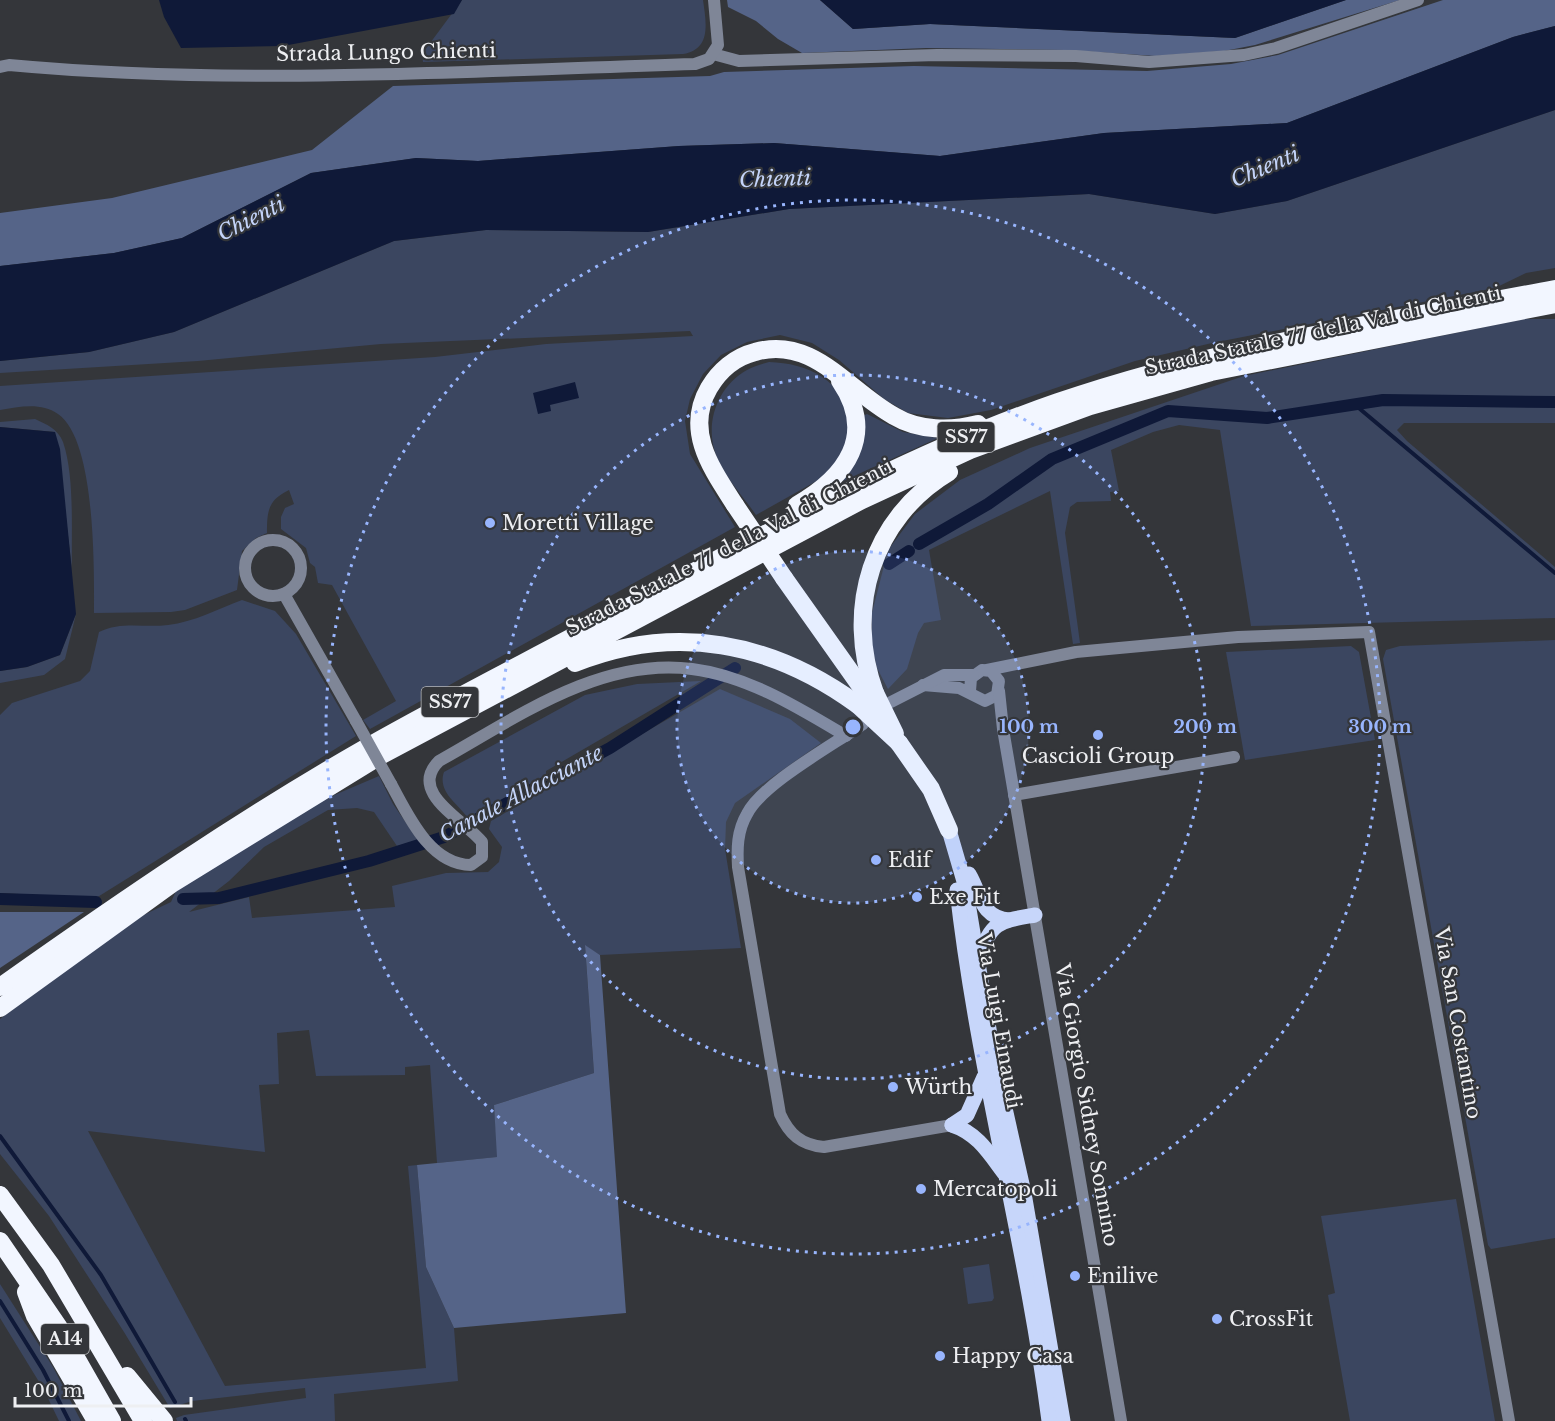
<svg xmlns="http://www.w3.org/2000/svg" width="1555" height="1421" viewBox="0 0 1555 1421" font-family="'Libre Baskerville',serif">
<rect width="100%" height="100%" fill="#34363a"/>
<!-- green -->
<g fill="#3b4660">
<path d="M 462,0 L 703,0 C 706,22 712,49 683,54 L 423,62 L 422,54 Z"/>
<path d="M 1555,110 L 1555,268 L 1526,273 L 1495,288 L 1212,343 L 1135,361 L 991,410 L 948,418 L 908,413 L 884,399 L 839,360 L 812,343 L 780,335 L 747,342 L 721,355 L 703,374 L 690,399 L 685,421 L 690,454 L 735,527 L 370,729 L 363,720 L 396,701 L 332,585 L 318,583 L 315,567 L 310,563 L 306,548 L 281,529 L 281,517 L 285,508 L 294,504 L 289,490 C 268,500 267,511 267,533 L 256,538 L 242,551 L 237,590 L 185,610 L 171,612 L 94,613 C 94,569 96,440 58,414 C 41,402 19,407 0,410 L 0,386 L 435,357 L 546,344 L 693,336 L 690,331 L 381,344 L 198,361 L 0,373 L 0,361 L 89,352 L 174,332 L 394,241 L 486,230 L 648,232 L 789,209 L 1089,194 L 1215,214 L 1287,201 Z"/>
<path d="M 1524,319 L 1555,319 L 1555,423 L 1404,423 L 1397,430 L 1407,441 L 1555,567 L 1555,618 L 1251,626 L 1220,430 L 1179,425 L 1153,432 L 1111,450 L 1119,491 L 1110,492 L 1111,501 L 1077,502 L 1070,507 L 1065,533 L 1080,643 L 1073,644 L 1050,491 L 929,550 L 941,620 L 924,623 L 918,633 L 907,669 L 888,689 L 877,668 L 872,647 L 872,613 L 888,550 L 915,514 L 960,480 L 1030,448 L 1244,376 Z"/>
<path d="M 769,362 C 807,363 846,380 849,424 C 850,438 841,456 838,469 L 756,515 C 745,499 730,483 721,466 C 702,433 713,389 747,370 C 754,366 762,364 769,362 Z"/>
<path d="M 867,414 L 903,432 L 938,438 L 843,481 L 852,466 L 861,417 Z"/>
<path d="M 35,419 C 46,424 58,429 63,442 C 75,477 71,531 72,568 L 55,432 L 0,427 L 0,422 Z"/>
<path d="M 242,600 L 275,611 L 296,634 L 356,736 L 96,898 L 0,893 L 0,715 L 12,703 L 80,681 L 90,671 L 99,632 C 121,621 144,628 168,625 C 194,622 218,609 242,600 Z"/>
<path d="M 76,614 L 65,659 L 44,675 L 0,683 L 0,671 L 27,667 L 60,655 Z"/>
<path d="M 1555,640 L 1555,1238 L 1491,1249 L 1488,1245 L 1383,659 L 1386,650 L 1400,646 Z"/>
<path d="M 1351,646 L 1359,652 L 1375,740 L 1245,760 L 1226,652 Z"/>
<path d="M 701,681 L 546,771 L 546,775 L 468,818 C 458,804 437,792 444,772 L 585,695 L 637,684 Z"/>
<path d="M 720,689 L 790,719 L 821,743 L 735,803 L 726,822 L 725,849 L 741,948 L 600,955 L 585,946 L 594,1073 L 494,1105 L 498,1157 L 437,1163 L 430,1065 L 405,1067 L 405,1075 L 316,1076 L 309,1030 L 277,1033 L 279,1084 L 259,1085 L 265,1152 L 88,1131 L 225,1386 L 426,1368 L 408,1166 L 417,1165 L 426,1267 L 454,1328 L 458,1381 L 334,1394 L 335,1421 L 177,1421 L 176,1418 L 184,1415 L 306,1398 L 305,1388 L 192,1401 L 170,1408 L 124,1332 L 49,1216 L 0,1154 L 0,1019 L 135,919 L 171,902 L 176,891 L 318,802 L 379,776 L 393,804 L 418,840 L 397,846 L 374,812 L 357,808 L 328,810 L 264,847 L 229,881 L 189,912 L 249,897 L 252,918 L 395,907 L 392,886 L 446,873 L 488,872 L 499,862 L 502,847 L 489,829 L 491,821 Z"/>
<path d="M 1456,1199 L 1495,1421 L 1350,1421 L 1328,1295 L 1335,1293 L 1321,1216 Z"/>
<path d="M 989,1264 L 994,1298 L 992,1301 L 968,1304 L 963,1268 Z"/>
<path d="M 0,1284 L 53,1367 L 81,1421 L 59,1421 L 44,1390 L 0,1318 Z"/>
</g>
<!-- forest -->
<g fill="#556488">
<path d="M 727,0 L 820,0 L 853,29 L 930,24 L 1235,38 L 1346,0 L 1400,0 L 1255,45 L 1224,51 L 1156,56 L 1065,50 L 926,48 L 802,53 L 778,39 L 756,21 L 728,7 Z"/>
<path d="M 1443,0 L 1555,0 L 1555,26 L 1513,37 L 1287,123 L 1104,133 L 940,156 L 774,143 L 679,146 L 478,161 L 416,158 L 311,173 L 182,238 L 114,253 L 0,266 L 0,213 L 112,198 L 312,150 L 393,86 L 710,76 L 724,72 L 914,66 L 1147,71 L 1231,64 L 1278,55 Z"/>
<path d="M 0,912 L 84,912 L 0,968 Z"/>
<path d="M 585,945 L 600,955 L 626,1313 L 454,1328 L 426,1267 L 417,1165 L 497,1157 L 494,1105 L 594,1073 Z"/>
</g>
<!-- water -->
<g fill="#0f1938">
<path d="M 159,0 L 462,0 L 454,14 L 283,46 L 181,48 L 164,17 Z"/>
<path d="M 820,0 L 1346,0 L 1235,38 L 930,24 L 853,29 Z"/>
<path d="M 1555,26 L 1555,110 L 1287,201 L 1215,214 L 1089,194 L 789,209 L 648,232 L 486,230 L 394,241 L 174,332 L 89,352 L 0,361 L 0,266 L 114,253 L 182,238 L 311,173 L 416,158 L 478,161 L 679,146 L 774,143 L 940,156 L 1104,133 L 1287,123 L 1513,37 Z"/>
<path d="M 575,382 L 579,398 L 550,405 L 551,411 L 538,414 L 533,393 Z"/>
<path d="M 0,427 L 55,432 L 60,449 L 76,614 L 60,655 L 27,667 L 0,671 Z"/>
</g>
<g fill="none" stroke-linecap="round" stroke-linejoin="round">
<!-- stream -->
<g stroke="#0f1938" stroke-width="4">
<path d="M 1354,404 L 1555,573"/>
<path d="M 0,1136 L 101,1275 L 175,1402"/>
<path d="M 0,1301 L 43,1370 L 69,1421"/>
<path d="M 185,1419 L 186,1421"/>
</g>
<!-- canal -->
<g stroke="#0f1938" stroke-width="12">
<path d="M 919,544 L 988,504 L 1052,459 L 1168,411 L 1267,418 L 1383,400 L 1555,402"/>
<path d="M 889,564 L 909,551"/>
<path d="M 0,899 L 96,902"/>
<path d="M 183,899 L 219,898 L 369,861 L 444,837 L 610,748 L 735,668"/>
</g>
<!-- street -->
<g stroke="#7f8697" stroke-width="12">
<path d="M 713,54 L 739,61 L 937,55 L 1076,56 L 1149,62 L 1244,55 L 1276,48 L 1418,0"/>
<path d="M 0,67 L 9,65 C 235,86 467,71 695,64 L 709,59 L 718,45 L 714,0"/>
<circle cx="273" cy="568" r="28"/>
<path d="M 284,594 L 356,721"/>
<path d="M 987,670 L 1076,652 L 1238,637 L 1369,632 L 1509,1421"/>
<path d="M 923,685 L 959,688 L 985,701 L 997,695 L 999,681 L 991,671 L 982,670 L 971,678 L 970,691"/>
<path d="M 999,691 L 1003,729 L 1121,1421"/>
<path d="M 891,702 L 944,675 L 973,675"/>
<path d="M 863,724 C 833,745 762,784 747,814 C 737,831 737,849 738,867 L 780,1114 C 789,1134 801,1145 824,1147 L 952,1125"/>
<path d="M 391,784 C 408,815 430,865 471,865 L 482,857 L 482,842 C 465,820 407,793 439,761 C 516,718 600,657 692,669 C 748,676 799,708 846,736"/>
<path d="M 1014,795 L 1234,757"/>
</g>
<!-- primary -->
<g stroke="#c7d6fa" stroke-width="15">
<path d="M 949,830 L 965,885 L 994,1059 L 1024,1193 L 1063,1421"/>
<path d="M 969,874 C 981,894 980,917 1009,920"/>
<path d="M 957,890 C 977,1069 1026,1242 1049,1421"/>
<path d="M 980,957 C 990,921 1001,921 1035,915"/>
<path d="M 952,1125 C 977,1133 989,1153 1004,1173"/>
<path d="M 952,1125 L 967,1115 L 984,1077"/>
</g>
<!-- highway -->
<g stroke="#f2f6ff" stroke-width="18">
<path d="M 735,505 C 712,469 684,431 709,388 C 719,371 735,357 755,352 C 813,335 848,391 894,416 C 919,431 951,431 978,424"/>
<path d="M 797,505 C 846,477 877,435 840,381"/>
<path d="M 784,578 L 869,698"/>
<path d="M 575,663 C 675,623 772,642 858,705"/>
<path d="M 875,693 C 844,609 872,518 949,472"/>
<path d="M 899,743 L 931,789 L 949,830"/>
<path d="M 0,987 C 120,902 241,819 369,746 C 452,699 538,656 621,611 C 764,535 904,455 1058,402 C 1219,347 1388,321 1555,289"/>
<path d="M 0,1008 L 173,883 L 378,757 L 862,500 L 970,450 L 1090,406 L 1211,372 L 1555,304"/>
<path d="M 0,1195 L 51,1265 L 143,1421"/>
<path d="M 0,1241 L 58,1326 L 112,1421"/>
<path d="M 26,1292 L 35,1316 L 96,1421"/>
<path d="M 127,1376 L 164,1421"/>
</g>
<!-- street-bridge -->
<path stroke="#7f8697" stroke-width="12" d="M 356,721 L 391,784"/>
<!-- highway-bridge -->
<g stroke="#f2f6ff" stroke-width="18">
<path d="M 735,505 L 784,578"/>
<path d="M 875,693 L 895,734"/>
<path d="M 858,705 L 899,743"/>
</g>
</g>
<!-- distance rings -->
<circle cx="853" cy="727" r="176" fill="#98b5fd" fill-opacity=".12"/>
<g fill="none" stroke="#98b5fd" stroke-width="3" stroke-dasharray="3 6">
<circle cx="853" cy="727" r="176"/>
<circle cx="853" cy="727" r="352"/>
<circle cx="853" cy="727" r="527"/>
</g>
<!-- markers -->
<g fill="#98b5fd" stroke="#34363a" stroke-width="2">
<circle cx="490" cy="523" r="6"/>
<circle cx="1098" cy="735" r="6"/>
<circle cx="876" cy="860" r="6"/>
<circle cx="917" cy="897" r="6"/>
<circle cx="893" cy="1087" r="6"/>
<circle cx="921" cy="1189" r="6"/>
<circle cx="1075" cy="1276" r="6"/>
<circle cx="1217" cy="1319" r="6"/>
<circle cx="940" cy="1356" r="6"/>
</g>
<g text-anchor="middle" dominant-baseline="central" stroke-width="4.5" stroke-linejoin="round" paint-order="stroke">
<!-- shield labels -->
<g fill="#34363a" stroke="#b6b8bb" stroke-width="1.5">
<rect x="937.5" y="422" width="57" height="30" rx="4.5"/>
<rect x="421.5" y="687" width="57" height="30" rx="4.5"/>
<rect x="41" y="1324" width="48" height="30" rx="4.5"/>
</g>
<g font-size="18" font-weight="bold" fill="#eeeff2">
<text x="966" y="437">SS77</text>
<text x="450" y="702">SS77</text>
<text x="65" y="1339">A14</text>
</g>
<!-- street labels -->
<g font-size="20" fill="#eeeff2" stroke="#34363a">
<text transform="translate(386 52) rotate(-1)">Strada Lungo Chienti</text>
<text transform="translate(1323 330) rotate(-12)">Strada Statale 77 della Val di Chienti</text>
<text transform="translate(729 547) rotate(-27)">Strada Statale 77 della Val di Chienti</text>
<text transform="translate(999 1021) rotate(80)">Via Luigi Einaudi</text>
<text transform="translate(1458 1023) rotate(80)">Via San Costantino</text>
<text transform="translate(1087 1105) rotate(80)">Via Giorgio Sidney Sonnino</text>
</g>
<!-- poi labels -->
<g font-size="20" fill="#eeeff2" stroke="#34363a" text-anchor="start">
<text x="502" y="523">Moretti Village</text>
<text x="1098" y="756" text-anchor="middle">Cascioli Group</text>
<text x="888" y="860">Edif</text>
<text x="929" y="897">Exe Fit</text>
<text x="905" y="1087">Würth</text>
<text x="933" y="1189">Mercatopoli</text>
<text x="1087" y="1276">Enilive</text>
<text x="1229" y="1319">CrossFit</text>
<text x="952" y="1356">Happy Casa</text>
</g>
<!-- water labels -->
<g font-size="21" font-style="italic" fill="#c4d4f9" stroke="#34363a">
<text transform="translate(1265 167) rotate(-23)">Chienti</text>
<text transform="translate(775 179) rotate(-2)">Chienti</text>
<text transform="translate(251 219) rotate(-27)">Chienti</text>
<text transform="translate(521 794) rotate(-28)">Canale Allacciante</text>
</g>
</g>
<circle cx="853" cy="727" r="9" fill="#98b5fd" stroke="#34363a" stroke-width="3"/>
<g font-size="18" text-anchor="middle" font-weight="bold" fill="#98b5fd" stroke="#34363a" stroke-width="4.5" stroke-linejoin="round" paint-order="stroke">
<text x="1029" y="733">100 m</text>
<text x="1205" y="733">200 m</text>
<text x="1380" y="733">300 m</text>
</g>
<!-- scale -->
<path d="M15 1397v9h176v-9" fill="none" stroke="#eeeff2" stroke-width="3"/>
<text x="24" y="1397" font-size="18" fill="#eeeff2" stroke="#34363a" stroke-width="4.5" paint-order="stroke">100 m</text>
</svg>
